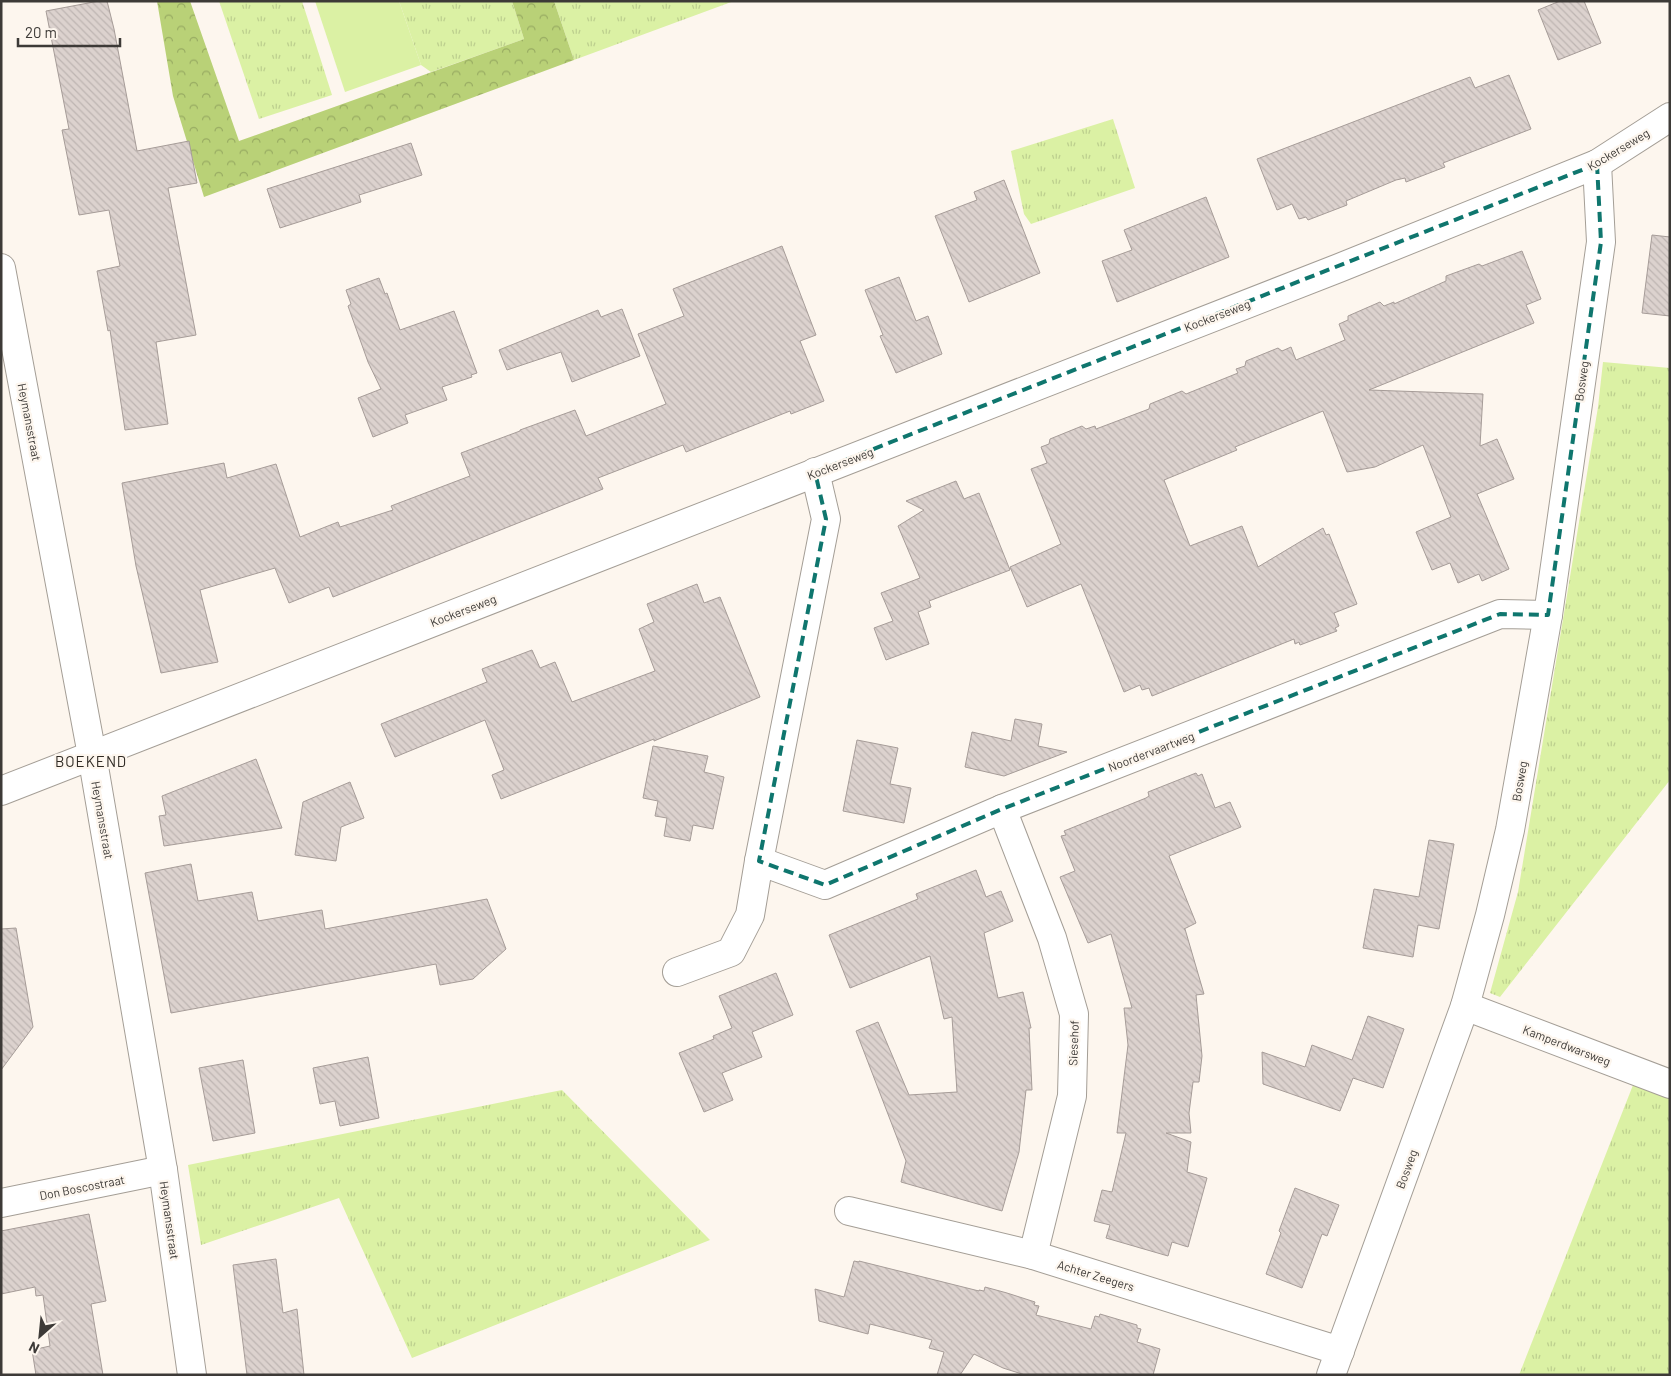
<svg xmlns="http://www.w3.org/2000/svg" width="1671" height="1376" viewBox="0 0 1671 1376" font-family="Barlow,sans-serif">
<defs>
<pattern id="grass-tufts" width="24" height="20" patternUnits="userSpaceOnUse" patternTransform="scale(1.25)"><rect width="24" height="20" fill="#dbf1a4"/><path d="M3 7l-1-3M5 7V3M7 7l1-3M15 17l-1-3M17 17v-4M19 17l1-3" fill="none" stroke="#bdcf8e"/></pattern>
<pattern id="forest-crowns" width="20" height="18" patternUnits="userSpaceOnUse" patternTransform="scale(1.25)"><rect width="20" height="18" fill="#b9d177"/><path d="M2 6a3 3 0 1 1 6 0M12 15a3 3 0 1 1 6 0" fill="none" stroke="#98ab62"/></pattern>
<pattern id="building-back-hatch" width="6" height="6" patternUnits="userSpaceOnUse" patternTransform="scale(1.25)"><rect width="6" height="6" fill="#dcd2ce"/><path d="M-1 5l2 2M0 0l6 6M5-1l2 2" fill="none" stroke="#beb5b2"/></pattern>
</defs>
<rect width="100%" height="100%" fill="#fdf6ee"/>
<!-- grass -->
<g fill="url(#grass-tufts)">
<path d="M 219,1 L 302,1 L 332,95 L 259,119 Z"/>
<path d="M 399,1 L 512,1 L 524,39 L 431,72 L 421,65 Z"/>
<path d="M 554,1 L 734,1 L 574,60 Z"/>
<path d="M 1113,119 L 1135,188 L 1031,224 L 1024,214 L 1011,151 Z"/>
<path d="M 1603,362 L 1670,368 L 1670,780 L 1500,997 L 1490,993 L 1518,892 L 1598,407 Z"/>
<path d="M 1635,1080 L 1670,1093 L 1670,1375 L 1519,1375 Z"/>
<path d="M 562,1090 L 710,1240 L 412,1358 L 339,1198 L 201,1245 L 188,1165 Z"/>
</g>
<!-- forest -->
<path fill="url(#forest-crowns)" d="M 157,1 L 190,1 L 239,141 L 524,39 L 512,1 L 554,1 L 574,60 L 204,197 L 173,96 Z"/>
<!-- garden -->
<path fill="#dbf1a4" d="M 315,1 L 399,1 L 421,65 L 345,92 Z"/>
<!-- building -->
<g fill="url(#building-back-hatch)" stroke="#a69c98">
<path d="M 99,1 L 107,1 L 114,29 L 137,151 L 189,141 L 197,183 L 168,188 L 196,335 L 156,342 L 168,424 L 125,430 L 110,330 L 108,331 L 97,271 L 120,266 L 109,210 L 79,215 L 62,130 L 69,129 L 46,11 Z"/>
<path d="M 1560,1 L 1584,1 L 1601,43 L 1558,60 L 1538,10 Z"/>
<path d="M 1509,75 L 1531,129 L 1443,163 L 1445,167 L 1406,182 L 1405,178 L 1396,180 L 1346,201 L 1347,205 L 1308,220 L 1306,217 L 1299,219 L 1292,204 L 1277,210 L 1257,159 L 1470,77 L 1475,88 Z"/>
<path d="M 411,143 L 422,175 L 359,195 L 361,202 L 280,228 L 267,189 Z"/>
<path d="M 1004,180 L 1040,273 L 969,302 L 935,216 L 977,200 L 974,192 Z"/>
<path d="M 1206,197 L 1229,257 L 1117,302 L 1102,261 L 1132,250 L 1124,230 Z"/>
<path d="M 1652,235 L 1670,237 L 1670,316 L 1642,313 Z"/>
<path d="M 782,246 L 816,335 L 800,341 L 824,401 L 791,414 L 790,411 L 686,452 L 683,445 L 598,478 L 603,489 L 333,597 L 329,587 L 289,603 L 275,568 L 200,590 L 218,662 L 161,673 L 136,566 L 122,483 L 224,463 L 227,478 L 276,464 L 300,537 L 338,522 L 340,527 L 393,510 L 391,506 L 470,476 L 461,453 L 520,431 L 520,430 L 575,410 L 586,436 L 666,404 L 638,334 L 684,316 L 673,289 Z"/>
<path d="M 1522,251 L 1541,299 L 1526,305 L 1534,323 L 1369,390 L 1483,394 L 1480,446 L 1497,439 L 1514,479 L 1477,494 L 1509,569 L 1482,581 L 1479,574 L 1458,583 L 1450,563 L 1432,570 L 1416,532 L 1451,517 L 1423,445 L 1375,467 L 1347,472 L 1323,411 L 1235,447 L 1237,450 L 1164,480 L 1190,546 L 1242,526 L 1258,567 L 1323,528 L 1326,535 L 1329,534 L 1357,604 L 1334,613 L 1339,626 L 1335,628 L 1337,631 L 1300,645 L 1299,642 L 1295,644 L 1294,639 L 1152,696 L 1149,688 L 1142,690 L 1140,685 L 1124,692 L 1081,584 L 1027,607 L 1010,567 L 1061,544 L 1031,469 L 1047,463 L 1041,447 L 1049,444 L 1050,439 L 1082,426 L 1086,429 L 1095,426 L 1096,429 L 1149,409 L 1150,404 L 1182,391 L 1186,394 L 1238,373 L 1236,369 L 1245,366 L 1246,361 L 1278,348 L 1282,351 L 1291,347 L 1296,360 L 1345,340 L 1339,324 L 1348,320 L 1348,316 L 1380,302 L 1384,306 L 1394,302 L 1394,304 L 1446,281 L 1446,276 L 1479,264 L 1482,266 Z"/>
<path d="M 899,277 L 916,321 L 928,316 L 942,354 L 896,373 L 880,336 L 883,335 L 865,290 Z"/>
<path d="M 379,278 L 385,294 L 387,293 L 400,330 L 454,311 L 477,373 L 471,375 L 472,377 L 442,387 L 447,400 L 405,415 L 408,423 L 373,437 L 358,398 L 381,389 L 368,362 L 348,306 L 351,304 L 346,290 Z"/>
<path d="M 622,309 L 640,356 L 572,382 L 561,352 L 507,370 L 499,350 L 598,310 L 601,317 Z"/>
<path d="M 956,481 L 964,499 L 979,493 L 1010,570 L 929,601 L 931,607 L 918,612 L 929,644 L 886,660 L 874,628 L 893,621 L 881,593 L 920,578 L 898,526 L 924,510 L 906,501 Z"/>
<path d="M 697,584 L 704,603 L 720,597 L 760,697 L 654,741 L 654,739 L 501,799 L 492,775 L 504,770 L 485,720 L 395,757 L 381,724 L 487,682 L 482,669 L 532,650 L 540,668 L 555,662 L 572,702 L 655,671 L 639,629 L 654,622 L 647,604 Z"/>
<path d="M 1015,719 L 1042,724 L 1038,746 L 1067,752 L 1004,776 L 965,767 L 972,732 L 1011,741 Z"/>
<path d="M 857,740 L 898,748 L 890,784 L 911,788 L 904,823 L 843,811 Z"/>
<path d="M 653,746 L 708,756 L 704,772 L 724,777 L 713,829 L 693,825 L 690,841 L 664,836 L 667,818 L 655,816 L 658,801 L 643,798 Z"/>
<path d="M 256,759 L 282,828 L 164,846 L 159,816 L 166,815 L 162,796 Z"/>
<path d="M 1196,773 L 1198,776 L 1202,774 L 1215,808 L 1230,802 L 1241,827 L 1169,856 L 1196,923 L 1184,929 L 1185,929 L 1204,994 L 1196,995 L 1202,1056 L 1199,1082 L 1193,1082 L 1189,1113 L 1191,1133 L 1166,1133 L 1191,1142 L 1187,1172 L 1207,1178 L 1188,1247 L 1172,1242 L 1168,1256 L 1106,1238 L 1110,1225 L 1094,1221 L 1102,1190 L 1112,1192 L 1126,1133 L 1117,1133 L 1128,1045 L 1124,1008 L 1132,1008 L 1111,934 L 1088,943 L 1060,877 L 1075,871 L 1061,836 L 1066,835 L 1064,831 L 1146,798 L 1149,796 L 1148,792 Z"/>
<path d="M 350,782 L 364,818 L 341,827 L 336,861 L 295,855 L 303,802 Z"/>
<path d="M 1429,840 L 1454,844 L 1439,929 L 1418,925 L 1413,957 L 1363,948 L 1374,889 L 1419,897 Z"/>
<path d="M 191,864 L 198,901 L 252,892 L 258,921 L 322,910 L 325,929 L 487,899 L 506,949 L 473,979 L 440,985 L 436,964 L 171,1013 L 145,873 Z"/>
<path d="M 976,870 L 986,897 L 1001,891 L 1013,921 L 984,933 L 998,998 L 1023,992 L 1031,1028 L 1029,1028 L 1032,1090 L 1026,1090 L 1019,1152 L 1002,1211 L 901,1182 L 906,1161 L 856,1031 L 878,1022 L 909,1095 L 957,1092 L 952,1017 L 944,1019 L 930,956 L 850,988 L 829,935 L 918,899 L 916,894 Z"/>
<path d="M 16,928 L 33,1027 L 1,1070 L 1,929 Z"/>
<path d="M 776,973 L 793,1015 L 752,1032 L 762,1057 L 722,1073 L 733,1100 L 704,1112 L 679,1053 L 714,1039 L 713,1036 L 732,1028 L 719,996 Z"/>
<path d="M 1368,1016 L 1404,1029 L 1383,1088 L 1353,1078 L 1340,1111 L 1263,1084 L 1262,1052 L 1305,1067 L 1312,1045 L 1352,1060 Z"/>
<path d="M 368,1057 L 379,1118 L 340,1126 L 335,1101 L 320,1104 L 313,1068 Z"/>
<path d="M 243,1060 L 255,1133 L 213,1141 L 199,1068 Z"/>
<path d="M 1295,1188 L 1339,1205 L 1327,1236 L 1322,1234 L 1302,1288 L 1266,1274 L 1281,1233 L 1279,1231 Z"/>
<path d="M 89,1214 L 106,1301 L 91,1304 L 103,1375 L 36,1375 L 32,1350 L 50,1346 L 43,1295 L 36,1296 L 35,1287 L 1,1294 L 1,1231 Z"/>
<path d="M 276,1259 L 283,1313 L 297,1309 L 304,1375 L 247,1375 L 233,1265 Z"/>
<path d="M 854,1261 L 859,1262 L 859,1261 L 979,1291 L 979,1290 L 984,1291 L 985,1287 L 1007,1293 L 1035,1302 L 1034,1305 L 1039,1306 L 1036,1315 L 1091,1329 L 1095,1316 L 1099,1317 L 1100,1314 L 1137,1325 L 1137,1328 L 1141,1329 L 1137,1342 L 1160,1349 L 1153,1375 L 1025,1375 L 1003,1368 L 974,1354 L 960,1375 L 937,1375 L 944,1352 L 929,1348 L 932,1340 L 870,1324 L 868,1334 L 819,1321 L 815,1289 L 844,1297 Z"/>
</g>
<g fill="none" stroke-linecap="round" stroke-linejoin="round">
<!-- street casing -->
<g stroke="#a49e96" stroke-width="30">
<g id="street">
<path d="M 1,791 L 1339,268 L 1597,164 L 1670,117"/>
<path d="M 1002,809 L 1052,938 L 1074,1014 L 1072,1096 L 1033,1255"/>
<path d="M 759,861 L 825,885 L 1002,809 L 1500,614 L 1548,615"/>
<path d="M 677,972 L 731,952 L 750,915 L 759,861 L 826,519 L 815,472"/>
<path d="M 1465,1006 L 1670,1084"/>
<path d="M 1,1203 L 163,1170"/>
<path d="M 849,1211 L 1033,1255 L 1340,1351"/>
<path d="M 1331,1375 L 1465,1006 L 1490,915 L 1510,830 L 1548,615 L 1601,242 L 1597,164"/>
</g>
</g>
<!-- secondary casing -->
<g stroke="#a49e96" stroke-width="30">
<path id="secondary" d="M 1,268 L 92,755 L 163,1170 L 192,1375"/>
</g>
<!-- street -->
<use href="#street" stroke="#fff" stroke-width="28"/>
<!-- secondary -->
<use href="#secondary" stroke="#fff" stroke-width="28"/>
</g>
<!-- marked area -->
<path fill="none" stroke="#0f766e" stroke-width="4" stroke-dasharray="10 6" stroke-linejoin="round" d="M 1597,164 L 1601,242 L 1548,615 L 1500,614 L 1002,809 L 825,885 L 759,861 L 826,519 L 815,472 Z"/>
<g text-anchor="middle" dominant-baseline="central" stroke-width="4.5" stroke-linejoin="round" paint-order="stroke">
<!-- street labels -->
<g font-size="12" fill="#3d3a37" stroke="#fdf6ee">
<text transform="translate(1618 149) rotate(-31)">Kockerseweg</text>
<text transform="translate(1217 315) rotate(-21)">Kockerseweg</text>
<text transform="translate(1581 381) rotate(-82)">Bosweg</text>
<text transform="translate(30 422) rotate(79)">Heymansstraat</text>
<text transform="translate(840 463) rotate(-21)">Kockerseweg</text>
<text transform="translate(463 610) rotate(-21)">Kockerseweg</text>
<text transform="translate(1151 751) rotate(-21)">Noordervaartweg</text>
<text transform="translate(1519 781) rotate(-80)">Bosweg</text>
<text transform="translate(103 820) rotate(80)">Heymansstraat</text>
<text transform="translate(1073 1043) rotate(-88)">Siesehof</text>
<text transform="translate(1567 1045) rotate(21)">Kamperdwarsweg</text>
<text transform="translate(1406 1169) rotate(-70)">Bosweg</text>
<text transform="translate(82 1187) rotate(-11)">Don Boscostraat</text>
<text transform="translate(170 1220) rotate(82)">Heymansstraat</text>
<text transform="translate(1096 1275) rotate(17)">Achter Zeegers</text>
</g>
<!-- quarter labels -->
<g font-size="15" letter-spacing="1" fill="#2e2923" stroke="#fdf6ee">
<text x="91" y="761">BOEKEND</text>
</g>
</g>
<!-- border -->
<rect width="1671" height="1376" fill="none" stroke="#3d3a37" stroke-width="5"/>
<!-- north arrow -->
<g transform="translate(40 1336) rotate(207)" stroke="#fdf6ee" stroke-width="4" paint-order="stroke">
<path d="M0-4L9 19L0 12L-9 19Z" fill="#3d3a37"/>
<text y="-8" font-size="14" font-weight="bold" text-anchor="middle" fill="#3d3a37">N</text>
</g>
<!-- scale -->
<path d="M18 38v8h102v-8" fill="none" stroke="#3d3a37" stroke-width="2.5"/>
<text x="25" y="38" font-size="15" fill="#3d3a37" stroke="#fdf6ee" stroke-width="4" paint-order="stroke">20 m</text>
</svg>
